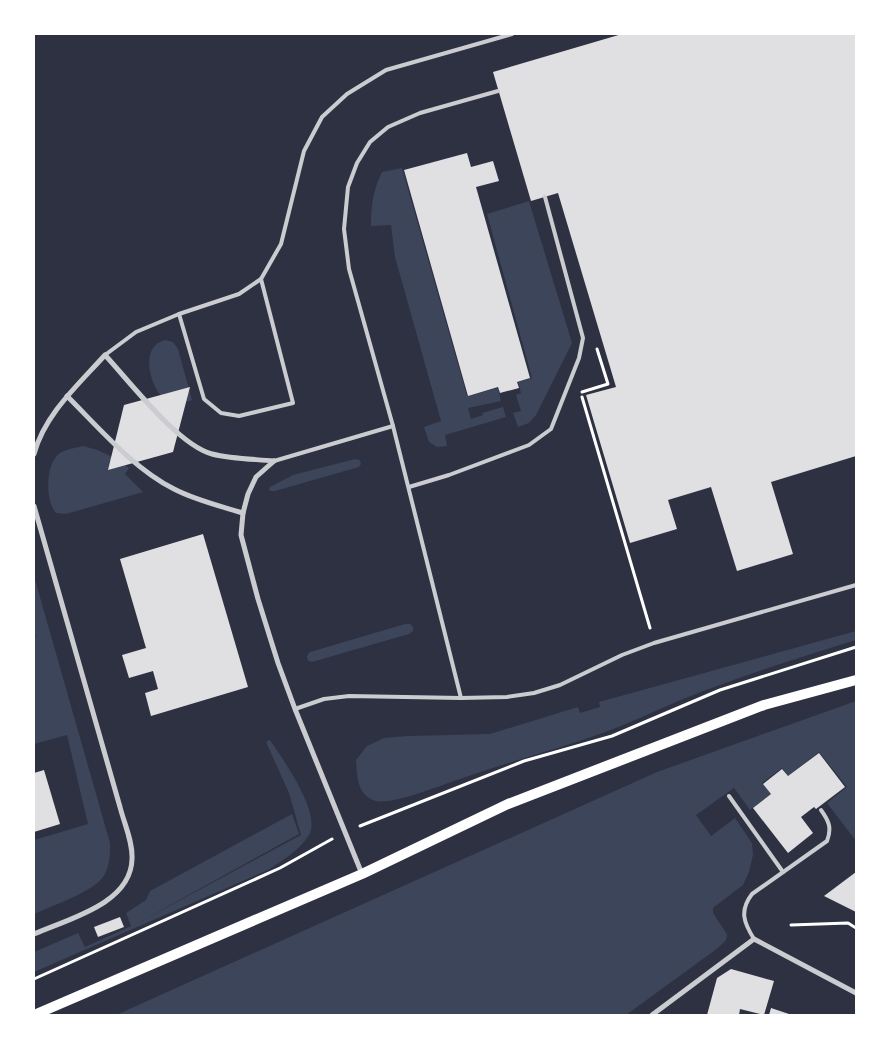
<svg xmlns="http://www.w3.org/2000/svg" width="890" height="1049" viewBox="0 0 890 1049" font-family="'Archivo Narrow',sans-serif">
<rect width="100%" height="100%" fill="#2d3142"/>
<!-- green -->
<g fill="#3c4559">
<path d="M 402,168 L 467,396 L 498,388 L 501,401 L 468,408 L 471,419 L 483,415 L 482,413 L 503,407 L 506,417 L 445,435 L 447,446 L 437,447 L 429,442 L 424,427 L 441,421 L 395,257 L 391,225 L 371,226 C 371,206 373,190 382,172 Z"/>
<path d="M 529,201 L 572,343 L 536,415 L 529,423 L 518,427 L 513,413 L 521,411 L 516,395 L 521,393 L 518,382 L 532,378 L 487,214 Z"/>
<path d="M 165,340 L 173,342 L 178,349 L 192,400 L 172,406 C 167,402 162,397 158,392 C 148,376 142,346 165,340 Z"/>
<path d="M 83,446 C 101,450 114,457 129,468 L 125,474 L 143,492 L 66,514 L 56,513 C 45,501 45,463 60,453 C 67,449 75,448 83,446 Z"/>
<path d="M 355,459 L 360,460 L 361,464 L 359,467 L 275,491 L 270,491 L 269,489 L 270,487 L 293,475 Z"/>
<path d="M 34,576 L 110,843 C 110,855 110,867 103,877 C 93,892 51,906 34,914 L 34,840 L 88,824 L 67,735 L 34,744 L 34,638 L 36,636 L 34,633 Z"/>
<path d="M 405,624 L 410,624 L 413,627 L 413,631 L 409,634 L 312,662 L 308,661 L 307,656 L 310,652 Z"/>
<path d="M 856,631 L 856,640 C 807,655 757,671 709,689 C 672,702 637,721 600,734 C 555,750 508,762 463,778 C 443,784 395,805 376,801 C 357,796 357,776 356,760 L 367,746 L 384,738 L 408,736 L 490,734 L 578,707 L 580,713 L 600,707 L 599,702 Z"/>
<path d="M 856,701 L 856,841 L 827,803 L 847,787 L 819,752 L 788,776 L 782,768 L 762,783 L 771,794 L 750,810 L 734,788 L 696,815 L 711,836 L 735,818 L 752,843 L 753,855 L 749,872 L 743,885 L 713,908 L 713,913 L 727,934 L 726,940 L 718,948 L 626,1015 L 116,1015 L 657,772 Z"/>
<path d="M 270,740 C 282,758 322,813 309,835 C 299,851 283,860 268,870 L 34,972 L 34,952 L 78,933 L 85,947 L 131,926 L 126,913 L 146,900 L 150,891 L 292,814 L 299,834 L 136,924 L 301,835 L 289,793 L 266,742 Z"/>
</g>
<!-- building -->
<g fill="#e0e0e3">
<path d="M 622,34 L 856,34 L 856,456 L 771,482 L 793,554 L 737,571 L 711,487 L 668,500 L 677,529 L 630,543 L 586,395 L 616,387 L 558,193 L 531,201 L 493,72 Z"/>
<path d="M 467,153 L 471,167 L 493,161 L 499,181 L 476,187 L 530,378 L 517,382 L 519,388 L 500,393 L 498,387 L 468,396 L 404,170 Z"/>
<path d="M 190,387 L 173,452 L 108,470 L 124,405 Z"/>
<path d="M 203,534 L 248,687 L 151,716 L 145,693 L 158,689 L 153,671 L 129,678 L 122,655 L 146,648 L 120,559 Z"/>
<path d="M 819,753 L 845,787 L 816,809 L 814,807 L 801,817 L 813,833 L 788,853 L 753,808 L 771,794 L 763,784 L 782,769 L 788,776 Z"/>
<path d="M 44,770 L 60,824 L 34,832 L 34,773 Z"/>
<path d="M 856,872 L 856,912 L 824,896 Z"/>
<path d="M 120,917 L 124,927 L 98,937 L 94,927 Z"/>
<path d="M 731,969 L 774,981 L 764,1015 L 740,1009 L 739,1015 L 707,1015 L 717,978 Z"/>
<path d="M 771,1008 L 792,1015 L 769,1015 Z"/>
</g>
<g fill="none" stroke-linecap="round" stroke-linejoin="round">
<!-- path -->
<g stroke="#fff" stroke-width="3">
<path d="M 582,392 L 608,384 L 597,349"/>
<path d="M 582,397 L 650,628"/>
<path d="M 360,826 L 524,761 L 612,736 L 720,690 L 856,647"/>
<path d="M 791,925 L 848,923 L 856,928"/>
<path d="M 34,979 L 280,868 L 332,839"/>
</g>
<!-- service -->
<g stroke="#caccd0" stroke-width="4">
<path d="M 179,314 L 204,399 L 221,413 L 239,416 L 293,403 L 261,279"/>
<path d="M 105,355 L 136,332 L 179,314 L 239,294 L 261,279 L 281,244 L 304,151 L 322,117 L 347,94 L 386,70 L 512,34"/>
<path d="M 274,461 L 393,426"/>
<path d="M 409,487 L 449,475 L 529,445 L 551,429 L 579,358 L 583,338 L 545,197"/>
<path d="M 461,698 L 507,697 L 534,693 L 560,685 L 622,655 L 654,643 L 856,585"/>
<path d="M 295,709 L 324,699 L 349,696 L 461,698 L 393,426 L 349,269 L 344,229 L 348,187 L 357,163 L 370,142 L 388,127 L 420,113 L 498,91"/>
<path d="M 729,796 L 783,872"/>
<path d="M 754,939 C 744,923 739,911 752,894 L 827,841 C 832,828 829,821 821,810"/>
</g>
<!-- minor -->
<g stroke="#caccd0" stroke-width="5">
<path d="M 67,396 C 99,428 134,469 174,489 C 195,500 220,506 243,513"/>
<path d="M 34,454 C 45,414 78,385 105,355 C 130,382 178,445 212,454 C 232,459 253,459 274,461"/>
<path d="M 274,461 L 256,477 L 248,494 L 243,513 L 241,535 L 258,599 L 278,663 L 295,709 L 362,874"/>
<path d="M 34,506 L 120,807 C 124,823 133,842 132,859 C 131,904 68,919 34,934"/>
<path d="M 652,1015 L 754,939 L 856,993"/>
</g>
<!-- secondary -->
<path stroke="#fff" stroke-width="10" d="M 34,1015 L 362,874 L 508,804 L 764,705 L 856,680"/>
</g>
<!-- border -->
<rect width="890" height="1049" fill="none" stroke="#ffffff" stroke-width="70"/>
</svg>
